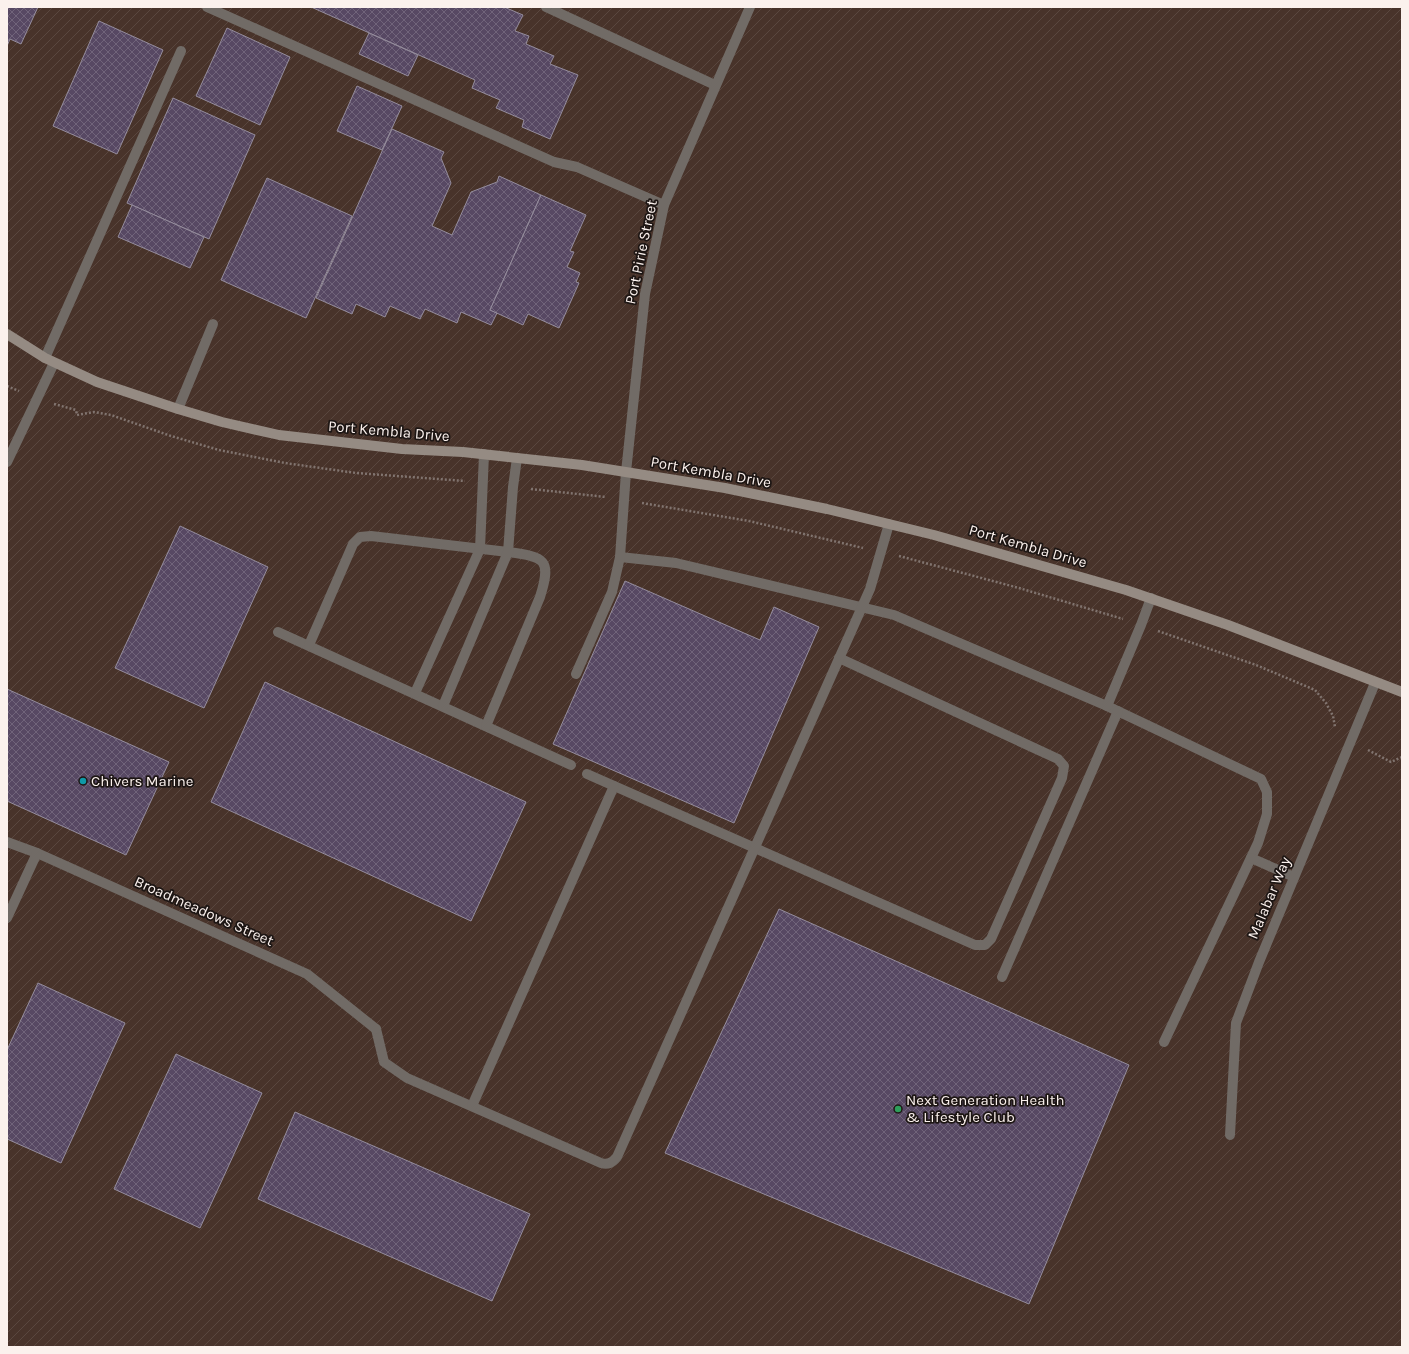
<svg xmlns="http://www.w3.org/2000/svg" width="1409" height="1354" viewBox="0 0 1409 1354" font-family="Karla,sans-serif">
<defs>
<pattern id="industrial-furrows" width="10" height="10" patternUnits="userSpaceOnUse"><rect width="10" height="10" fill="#48332a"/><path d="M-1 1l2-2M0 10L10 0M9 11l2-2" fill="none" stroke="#5a473f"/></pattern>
<pattern id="building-cross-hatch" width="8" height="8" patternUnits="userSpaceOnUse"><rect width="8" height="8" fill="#574863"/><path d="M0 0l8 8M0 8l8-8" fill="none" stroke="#70637a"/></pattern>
</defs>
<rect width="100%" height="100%" fill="#3b2c26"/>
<!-- industrial -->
<rect fill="url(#industrial-furrows)" x="7" y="7" width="1395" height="1340"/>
<!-- building -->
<g fill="url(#building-cross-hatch)" stroke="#958d9d">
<path d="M 7,7 L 38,7 L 21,44 L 10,39 L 7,46 Z"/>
<path d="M 311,7 L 504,7 L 523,15 L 515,31 L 529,36 L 526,44 L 554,56 L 550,64 L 578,75 L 550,139 L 522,127 L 524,120 L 496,108 L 500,100 L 472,88 L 475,80 Z"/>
<path d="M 99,21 L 163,50 L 117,154 L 53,126 Z"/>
<path d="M 227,28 L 290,57 L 260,125 L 196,96 Z"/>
<path d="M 369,33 L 418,55 L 408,76 L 359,54 Z"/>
<path d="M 357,86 L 402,106 L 382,150 L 337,131 Z"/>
<path d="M 173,98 L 255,135 L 209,239 L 127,203 Z"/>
<path d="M 392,129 L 444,152 L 441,158 L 451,183 L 432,226 L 452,235 L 471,192 L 497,182 L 499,176 L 541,195 L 490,310 L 497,313 L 491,325 L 461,312 L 457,323 L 425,309 L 420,319 L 390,306 L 385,317 L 356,304 L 352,314 L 316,298 Z"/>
<path d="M 267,178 L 352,216 L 306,318 L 221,280 Z"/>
<path d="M 541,195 L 586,215 L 570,251 L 574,252 L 567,267 L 580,273 L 576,282 L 579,283 L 559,328 L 528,314 L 523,325 L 490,310 Z"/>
<path d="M 132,205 L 204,237 L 190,268 L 118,237 Z"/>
<path d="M 180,526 L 268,567 L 204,708 L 115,668 Z"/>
<path d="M 625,581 L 760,640 L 774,607 L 819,627 L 734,823 L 553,744 Z"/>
<path d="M 265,682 L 526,802 L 471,921 L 211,802 Z"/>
<path d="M 7,689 L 169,762 L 126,855 L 7,801 Z"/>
<path d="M 779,909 L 1129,1065 L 1029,1304 L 665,1153 Z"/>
<path d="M 38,983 L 125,1023 L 61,1163 L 7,1139 L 7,1050 Z"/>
<path d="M 176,1054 L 262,1093 L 200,1228 L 114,1189 Z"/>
<path d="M 295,1112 L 530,1214 L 492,1301 L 258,1199 Z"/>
</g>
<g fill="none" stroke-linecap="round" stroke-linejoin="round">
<!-- path -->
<g stroke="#81746f" stroke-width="2.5" stroke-dasharray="2 2" stroke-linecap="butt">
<path d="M 7,386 L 19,391"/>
<path d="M 54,404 L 76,410 L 77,415 L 94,412 L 111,415 L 171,436 L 219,450 L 285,463 L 356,473 L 465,481"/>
<path d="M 531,489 L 606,497"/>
<path d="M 642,503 L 749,521 L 863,548"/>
<path d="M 899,556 L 1019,588 L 1123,619"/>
<path d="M 1158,631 L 1256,665 L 1315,690 L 1326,703 L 1333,716 L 1335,727"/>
<path d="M 1368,750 L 1391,762 L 1402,757"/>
</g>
<!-- lane -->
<g stroke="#716b66" stroke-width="10">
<path d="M 207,7 L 554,162 L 577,167 L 664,205"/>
<path d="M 546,7 L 715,85"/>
<path d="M 45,358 L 181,51"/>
<path d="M 178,409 L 213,324"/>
<path d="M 620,557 L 676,563 L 894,615 L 1107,706 L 1261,779 L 1267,792 L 1267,814 L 1258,843 L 1164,1042"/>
<path d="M 278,632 L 571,765"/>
<path d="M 309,645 L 350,551 L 353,544 L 360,537 L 371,536 L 508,552 C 545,557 552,559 540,597 L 486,726"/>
<path d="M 576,674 L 612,592 L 620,557 L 626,472"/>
<path d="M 415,693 L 480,549 L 484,454"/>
<path d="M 443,706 L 508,552 L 513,487 L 517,458"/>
<path d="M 1107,706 L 1141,625 L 1151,598"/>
<path d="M 587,774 L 975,945 L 985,945 L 991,939 L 1062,778 L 1064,766 L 1058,759 L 839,658"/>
<path d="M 1251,858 L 1294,877"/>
<path d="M 1002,977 L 1118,711"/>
<path d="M 376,1029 L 384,1062 L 407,1078 L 601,1163 C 608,1165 612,1163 617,1157 L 870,589 L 889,524"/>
<path d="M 472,1106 L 614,786"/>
<path d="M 1230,1135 L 1236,1023 L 1259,962 L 1375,683"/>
</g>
<!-- street -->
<g stroke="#716b66" stroke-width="10">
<path d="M 7,462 L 54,363"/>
<path d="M 626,472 L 645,294 L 664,205 L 750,7"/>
<path d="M 7,842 L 37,853 L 307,974 L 376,1029"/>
<path d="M 7,918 L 37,853"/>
</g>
<!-- secondary -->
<path stroke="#958b83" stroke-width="10" d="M 7,334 L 45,358 L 97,382 L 178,409 L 222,422 L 279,435 L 402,449 L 463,452 L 582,465 L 725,488 L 827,509 L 934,535 L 1126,590 L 1228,625 L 1402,692"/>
</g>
<!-- markers -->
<circle fill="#0f9aa8" stroke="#1d1614" stroke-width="1.5" cx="83" cy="781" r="4"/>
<circle fill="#2e9e5b" stroke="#1d1614" stroke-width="1.5" cx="898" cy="1109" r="4"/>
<g text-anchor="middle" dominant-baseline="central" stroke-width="3.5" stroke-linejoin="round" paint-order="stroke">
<!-- street labels -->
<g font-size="15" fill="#fbf1ed" stroke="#1d1614">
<text transform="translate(641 252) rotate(-78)">Port Pirie Street</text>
<text transform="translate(389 431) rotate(5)">Port Kembla Drive</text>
<text transform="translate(711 472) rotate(10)">Port Kembla Drive</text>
<text transform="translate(1028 546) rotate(16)">Port Kembla Drive</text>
<text transform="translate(1269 898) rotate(-67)">Malabar Way</text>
<text transform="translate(204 911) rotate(24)">Broadmeadows Street</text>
</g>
<!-- poi labels -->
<g font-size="15" fill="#fbf1ed" stroke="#1d1614" text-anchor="start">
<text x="91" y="781">Chivers Marine</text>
<text x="906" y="1100">Next Generation Health<tspan x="906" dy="17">&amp; Lifestyle Club</tspan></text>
</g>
</g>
<!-- border -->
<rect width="1409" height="1354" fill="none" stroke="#fbf1ed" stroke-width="16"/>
</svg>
